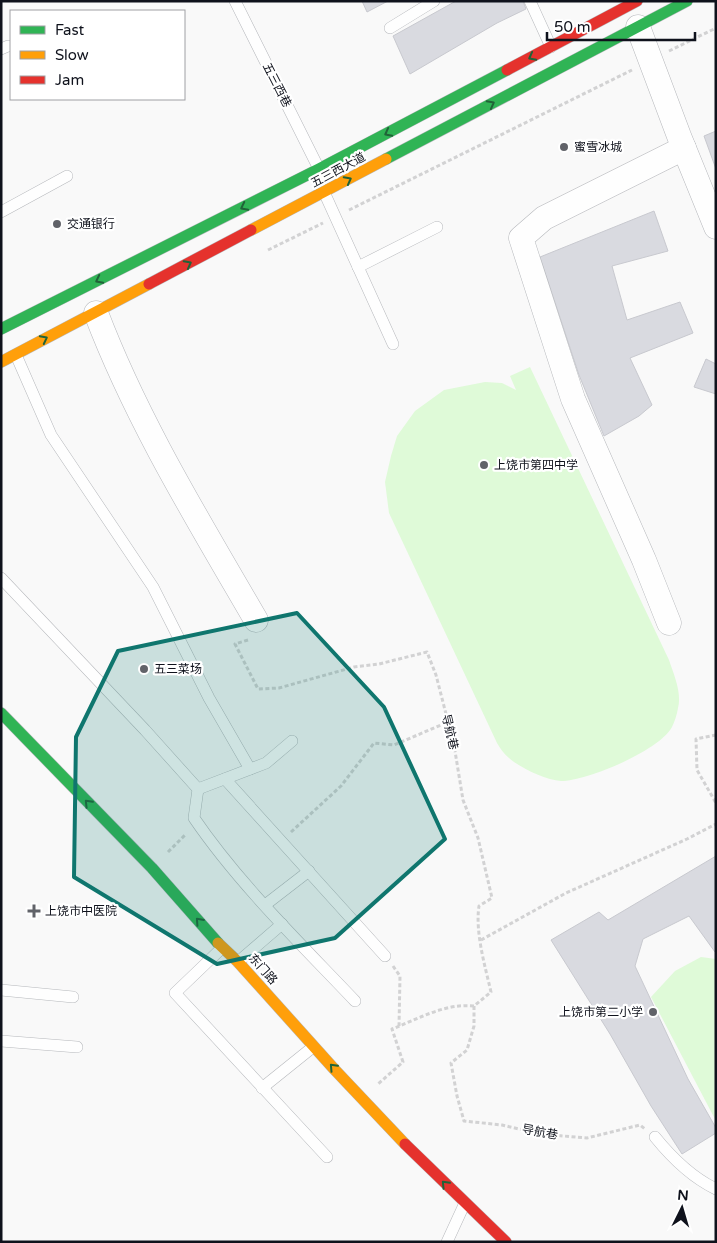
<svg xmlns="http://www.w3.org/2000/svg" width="717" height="1243" viewBox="0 0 717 1243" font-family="'Varela Round','Noto Sans SC',sans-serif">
<rect width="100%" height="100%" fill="#f9f9f9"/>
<!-- green -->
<g fill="#dffad8">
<path d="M 530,367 L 669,660 C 674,675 682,693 678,708 C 677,714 675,721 672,727 C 660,750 588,781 561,781 C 546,780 520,768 509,758 C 504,754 500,748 497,743 L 389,513 L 385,482 L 391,456 L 397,436 L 415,411 L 444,390 L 485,382 L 502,383 L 516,390 L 510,376 Z"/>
<path d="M 701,957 L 716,959 L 716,1121 L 651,997 L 675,971 Z"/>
</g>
<!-- building -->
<g fill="#d9dae0" stroke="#c8c9cf">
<path d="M 362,1 L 388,1 L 367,12 Z"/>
<path d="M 456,1 L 523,1 L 526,9 L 497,23 L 410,74 L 393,36 Z"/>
<path d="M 716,131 L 716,169 L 704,136 Z"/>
<path d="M 654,211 L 668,251 L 612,266 L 627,320 L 680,302 L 693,333 L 630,358 L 652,405 L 639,416 L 604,436 L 579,375 L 540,257 Z"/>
<path d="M 706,359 L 716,364 L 716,394 L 694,387 Z"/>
<path d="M 716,856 L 716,952 L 715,952 L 689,916 L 643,939 L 635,966 L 688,1079 L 716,1128 L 716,1133 L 682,1154 L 651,1106 L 610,1034 L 551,940 L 599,912 L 608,920 Z"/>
</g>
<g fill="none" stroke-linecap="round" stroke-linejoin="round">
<!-- lane casing -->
<g stroke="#b6b8bc" stroke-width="12">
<g id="lane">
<path d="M 235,1 L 319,169"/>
<path d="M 530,1 L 551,47"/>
<path d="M 390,28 L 434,1"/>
<path d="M 1,49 L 8,46"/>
<path d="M 324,192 L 393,344"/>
<path d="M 1,212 L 67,176"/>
<path d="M 358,267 L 437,227"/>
<path d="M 16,355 L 51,435 L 153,587 L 209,698 L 250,769"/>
<path d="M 1,578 L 145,730 L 198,789 L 194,818 C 239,884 301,944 355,1001"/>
<path d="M 225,779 L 385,956"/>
<path d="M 198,789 L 266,763 L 292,741"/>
<path d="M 265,905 L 309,871"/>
<path d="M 222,948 L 175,993 L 327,1157"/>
<path d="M 238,962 L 282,924"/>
<path d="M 1,990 L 73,997"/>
<path d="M 1,1041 L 77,1047"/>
<path d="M 262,1088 L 313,1047"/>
<path d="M 655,1137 C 672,1158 691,1177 716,1189"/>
<path d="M 447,1242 L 464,1205"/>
</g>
</g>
<!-- street casing -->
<g stroke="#b6b8bc" stroke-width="25">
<g id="street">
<path d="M 638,27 L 679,136 L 716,227"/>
<path d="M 96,313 C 137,421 198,520 256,620"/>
<path d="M 669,623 L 644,560 L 573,399 L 521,238 L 544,218 L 684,148"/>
</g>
</g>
<!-- fast casing -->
<g stroke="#b6b8bc" stroke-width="12">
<g id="fast">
<path d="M 386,159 L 687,1"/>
<path d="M 1,329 L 319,169 L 507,70"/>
<path d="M 1,713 L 152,868 L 218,943"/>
</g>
</g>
<!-- slow casing -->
<g stroke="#b6b8bc" stroke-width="12">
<g id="slow">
<path d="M 251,230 L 386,159"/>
<path d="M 1,362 L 149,284"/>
<path d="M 218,943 L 238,962 L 335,1070 L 405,1144"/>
</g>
</g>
<!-- jam casing -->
<g stroke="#b6b8bc" stroke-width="12">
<g id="jam">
<path d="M 507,70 L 637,1"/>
<path d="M 149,284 L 251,230"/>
<path d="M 405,1144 L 506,1242"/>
</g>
</g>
<!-- path -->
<g stroke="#d2d2d3" stroke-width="3" stroke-dasharray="4 2.5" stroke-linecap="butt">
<path d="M 669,51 L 716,28"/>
<path d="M 349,210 L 632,70"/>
<path d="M 268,250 L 323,223"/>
<path d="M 248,640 L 235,644 L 258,689 L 279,688 L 354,667 L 379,664 L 427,652 L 436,675 L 454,745 L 463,800 L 478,838 L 492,898 L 479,906 C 475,932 485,966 491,992 L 474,1006 C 445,1003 418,1019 392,1029 L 403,1062 L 378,1084"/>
<path d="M 716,735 L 696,739 L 697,770 L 716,803"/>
<path d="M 291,832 L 341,786 L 374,743 L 394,745 L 448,722"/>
<path d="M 168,852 L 186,834"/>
<path d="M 481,940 L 566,893 L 687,839 L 716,824"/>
<path d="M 393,966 L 400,976 L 399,1026"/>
<path d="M 474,1006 L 474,1026 L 467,1050 L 451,1063 L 457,1096 L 464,1121 L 502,1125 L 540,1134 L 587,1138 L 640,1125 L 645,1129"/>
</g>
<!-- lane -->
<use href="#lane" stroke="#fefefe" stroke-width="11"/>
<!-- street -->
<use href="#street" stroke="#fefefe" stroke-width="24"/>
<!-- fast -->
<use href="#fast" stroke="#30b455" stroke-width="11"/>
<!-- slow -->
<use href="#slow" stroke="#ff9f0a" stroke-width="11"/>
<!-- jam -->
<use href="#jam" stroke="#e5322d" stroke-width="11"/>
</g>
<!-- one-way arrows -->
<defs><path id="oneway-chevron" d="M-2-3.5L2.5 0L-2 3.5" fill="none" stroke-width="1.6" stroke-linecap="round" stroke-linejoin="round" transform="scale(1.25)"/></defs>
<g stroke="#206338">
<use href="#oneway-chevron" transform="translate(532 57) rotate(152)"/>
<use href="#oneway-chevron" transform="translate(491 104) rotate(-28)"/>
<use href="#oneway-chevron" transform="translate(388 133) rotate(152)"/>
<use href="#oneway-chevron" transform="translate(348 180) rotate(-28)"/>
<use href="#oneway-chevron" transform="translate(244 207) rotate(153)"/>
<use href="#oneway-chevron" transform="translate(188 264) rotate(-28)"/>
<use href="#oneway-chevron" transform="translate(99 280) rotate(153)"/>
<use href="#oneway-chevron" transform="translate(44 339) rotate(-27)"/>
<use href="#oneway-chevron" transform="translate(88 803) rotate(-134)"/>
<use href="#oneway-chevron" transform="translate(199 921) rotate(-132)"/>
<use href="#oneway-chevron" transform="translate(333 1067) rotate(-133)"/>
<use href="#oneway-chevron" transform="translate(445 1184) rotate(-134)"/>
</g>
<!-- marked area -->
<path fill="#0f766e" fill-opacity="0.2" stroke="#0f766e" stroke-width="4" stroke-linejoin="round" d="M 297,613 L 384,707 L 445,839 L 335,938 L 217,964 L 74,877 L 76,737 L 118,651 Z"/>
<!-- markers -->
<g fill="#616369" stroke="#fff" stroke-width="2">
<circle cx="564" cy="147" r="5"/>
<circle cx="57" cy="224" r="5"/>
<circle cx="484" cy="465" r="5"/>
<circle cx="144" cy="669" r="5"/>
<path d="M31.5 903.5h5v5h5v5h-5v5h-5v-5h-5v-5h5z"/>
<circle cx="653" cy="1012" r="5"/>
</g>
<g text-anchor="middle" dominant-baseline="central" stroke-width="4.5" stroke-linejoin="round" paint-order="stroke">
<!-- street labels -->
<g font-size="12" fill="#0f121c" stroke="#fff">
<text transform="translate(277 85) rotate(63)">五三西巷</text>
<text transform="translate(338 170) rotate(-28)">五三西大道</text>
<text transform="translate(450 732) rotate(77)">导航巷</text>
<text transform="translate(263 969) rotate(48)">东门路</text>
<text transform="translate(540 1132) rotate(10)">导航巷</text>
</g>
<!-- poi labels -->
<g font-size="12" fill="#0f121c" stroke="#fff" text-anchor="start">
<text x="574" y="147">蜜雪冰城</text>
<text x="67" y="224">交通银行</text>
<text x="494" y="465">上饶市第四中学</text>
<text x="154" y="669">五三菜场</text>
<text x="45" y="911">上饶市中医院</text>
<text x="643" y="1012" text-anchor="end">上饶市第二小学</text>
</g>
</g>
<!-- border -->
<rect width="717" height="1243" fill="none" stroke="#0f121c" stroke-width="5"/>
<!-- legend -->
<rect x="10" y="10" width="175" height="90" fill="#ffffff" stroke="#9fa0a4"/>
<rect x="20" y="26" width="25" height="8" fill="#30b455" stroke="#9fa0a4"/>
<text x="55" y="35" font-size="15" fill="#0f121c">Fast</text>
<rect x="20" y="51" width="25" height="8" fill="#ff9f0a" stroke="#9fa0a4"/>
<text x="55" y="60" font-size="15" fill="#0f121c">Slow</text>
<rect x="20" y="76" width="25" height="8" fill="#e5322d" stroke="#9fa0a4"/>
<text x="55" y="85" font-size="15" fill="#0f121c">Jam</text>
<!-- north arrow -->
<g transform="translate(682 1208) rotate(5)" stroke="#ffffff" stroke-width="4" paint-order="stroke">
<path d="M0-4L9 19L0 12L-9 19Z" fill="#0f121c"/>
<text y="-8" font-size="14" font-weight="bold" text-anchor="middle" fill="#0f121c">N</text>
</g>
<!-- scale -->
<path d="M547 32v8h148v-8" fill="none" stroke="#0f121c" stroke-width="2.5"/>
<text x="554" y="32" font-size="15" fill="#0f121c" stroke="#ffffff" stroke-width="4" paint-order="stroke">50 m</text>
</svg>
